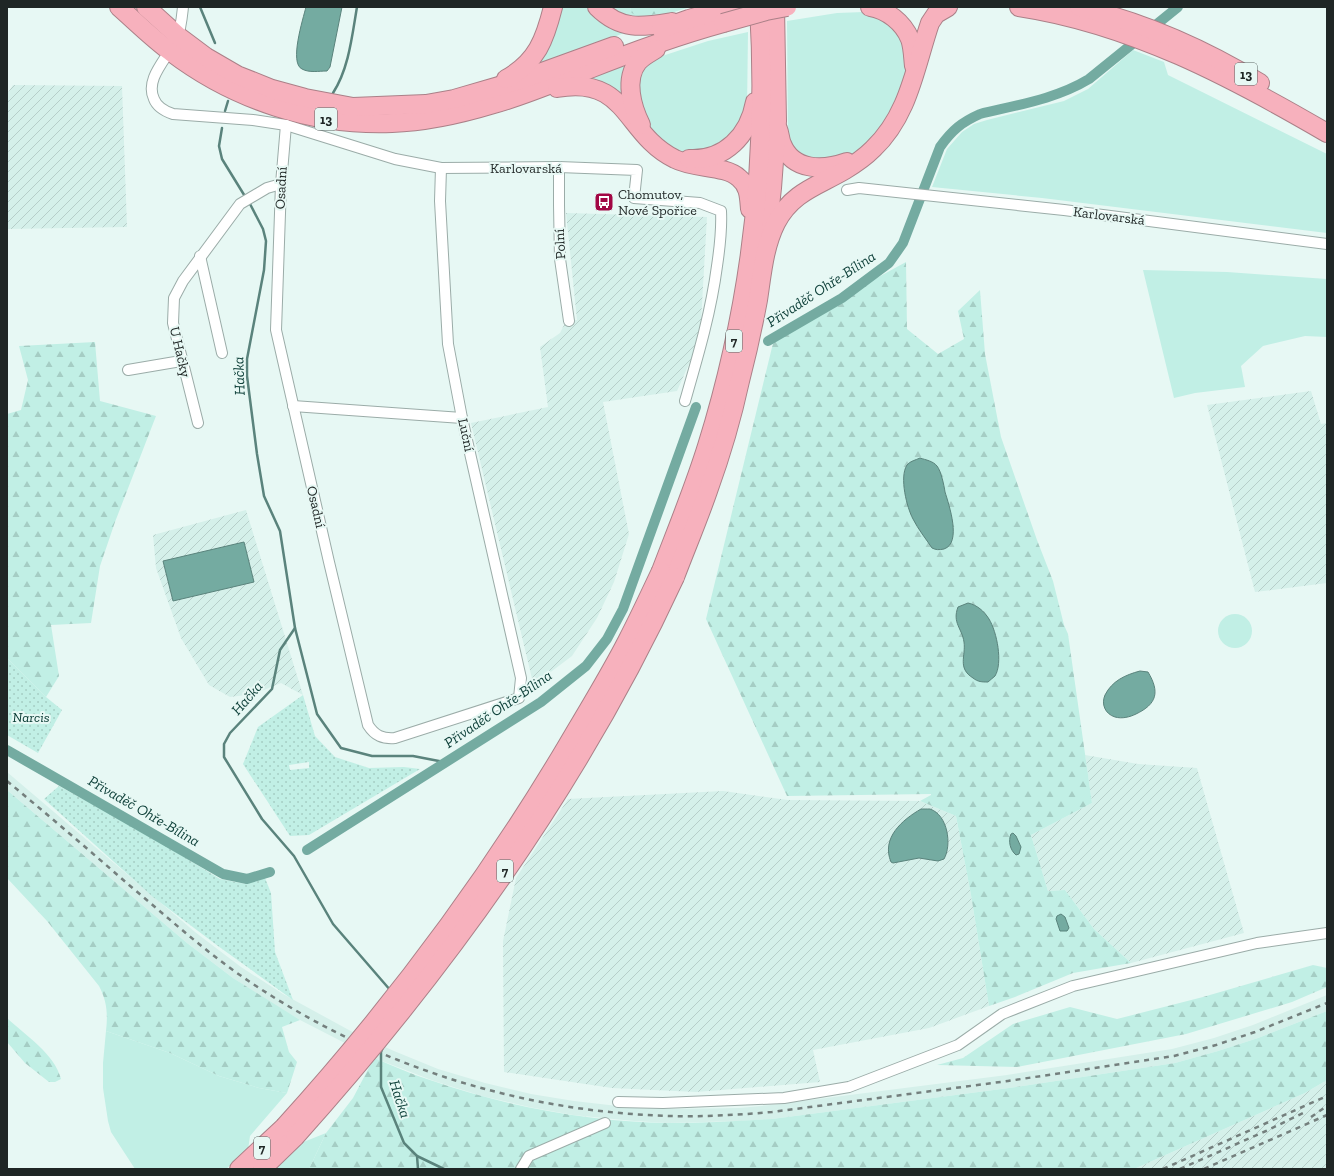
<svg xmlns="http://www.w3.org/2000/svg" width="1334" height="1176" viewBox="0 0 1334 1176" font-family="'Zilla Slab',serif">
<defs>
<pattern id="industrial-furrows" width="10" height="10" patternUnits="userSpaceOnUse"><rect width="10" height="10" fill="#d5f0ea"/><path d="M-1 1l2-2M0 10L10 0M9 11l2-2" fill="none" stroke="#b6cec9"/></pattern>
<pattern id="forest-firs" width="22" height="20" patternUnits="userSpaceOnUse"><rect width="22" height="20" fill="#c1efe5"/><path d="M5 1l3.5 6h-7zM16 11l3.5 6h-7z" fill="#a5cdc4"/></pattern>
<pattern id="garden-dots" width="8" height="8" patternUnits="userSpaceOnUse"><rect width="8" height="8" fill="#c1efe5"/><path d="M2 2h.1M6 6h.1" fill="none" stroke="#a5cdc4" stroke-width="1.8" stroke-linecap="round"/></pattern>
</defs>
<rect width="100%" height="100%" fill="#e7f8f4"/>
<!-- built -->
<path fill="#d5f0ea" d="M 7,772 L 195,932 L 241,967 L 283,994 L 358,1035 L 394,1051 L 438,1069 L 485,1083 L 531,1094 L 574,1101 L 635,1108 L 669,1109 L 739,1108 L 771,1105 L 1007,1075 L 1172,1049 L 1214,1038 L 1253,1025 L 1327,995 L 1327,1011 L 1258,1038 L 1218,1051 L 1175,1063 L 1009,1088 L 772,1119 L 740,1121 L 669,1123 L 634,1121 L 573,1115 L 529,1107 L 482,1096 L 434,1081 L 374,1058 L 300,1020 L 276,1006 L 233,978 L 187,943 L 7,790 Z"/>
<!-- industrial -->
<g fill="url(#industrial-furrows)">
<path d="M 13,85 L 122,86 L 127,227 L 7,229 L 7,94 Z"/>
<path d="M 566,213 L 707,217 L 700,339 L 677,391 L 603,402 L 629,534 L 614,582 L 597,618 L 572,656 L 540,680 L 533,683 L 471,423 L 548,407 L 540,347 L 560,333 L 566,321 L 577,320 Z"/>
<path d="M 1311,391 L 1321,424 L 1327,423 L 1327,583 L 1255,592 L 1207,405 Z"/>
<path d="M 246,510 L 303,695 L 281,683 L 254,694 L 230,697 L 209,685 L 181,638 L 156,568 L 153,535 Z"/>
<path d="M 1085,755 L 1138,764 L 1197,768 L 1244,933 L 1131,963 L 1094,929 L 1065,890 L 1048,891 L 1031,835 L 1092,803 Z"/>
<path d="M 723,791 L 788,800 L 920,801 L 956,816 L 971,895 L 989,1006 L 929,1028 L 813,1050 L 820,1082 L 696,1092 L 612,1088 L 504,1072 L 503,941 L 516,878 L 568,799 Z"/>
<path d="M 1327,1080 L 1327,1169 L 1134,1169 L 1305,1093 Z"/>
</g>
<!-- grass -->
<g fill="#c1efe5">
<path d="M 561,7 L 587,7 C 599,20 608,26 624,33 L 532,69 Z"/>
<path d="M 605,7 L 631,7 L 630,11 L 643,17 L 674,7 L 690,7 L 646,21 L 639,21 Z"/>
<path d="M 864,12 L 884,18 L 904,42 L 908,73 L 887,124 L 861,149 L 852,154 L 830,161 L 800,156 L 788,139 L 787,21 L 837,13 Z"/>
<path d="M 748,32 L 747,110 L 740,125 L 716,147 L 684,152 L 669,148 L 650,127 L 639,98 L 638,75 L 650,60 L 708,41 Z"/>
<path d="M 1133,50 L 1164,62 L 1168,75 L 1327,154 L 1327,233 L 1042,198 L 932,187 L 947,149 L 962,132 L 974,124 L 987,120 L 1064,101 L 1088,89 Z"/>
<path d="M 632,60 L 629,108 L 581,81 Z"/>
<path d="M 1143,270 L 1227,272 L 1327,279 L 1327,337 L 1305,336 L 1263,346 L 1241,366 L 1245,387 L 1195,393 L 1174,398 Z"/>
<circle cx="1235" cy="631" r="17"/>
<path d="M 106,1031 L 170,1053 L 219,1076 L 259,1088 L 287,1093 L 250,1136 L 248,1150 L 226,1169 L 135,1169 L 111,1132 L 108,1121 L 103,1088 L 103,1063 Z"/>
<path d="M 326,1133 L 309,1169 L 275,1169 L 301,1143 Z"/>
</g>
<!-- forest -->
<g fill="url(#forest-firs)">
<path d="M 631,7 L 674,7 C 661,11 640,23 630,11 Z"/>
<path d="M 906,262 L 907,329 L 938,354 L 964,339 L 958,311 L 980,290 L 985,354 L 1001,437 L 1037,540 L 1053,581 L 1064,625 L 1068,634 L 1092,803 L 1031,835 L 1048,891 L 1065,890 L 1094,929 L 1131,963 L 1073,973 L 1015,997 L 989,1006 L 971,895 L 956,816 L 920,801 L 931,795 L 931,794 L 787,796 L 706,619 L 775,335 L 840,298 Z"/>
<path d="M 95,342 L 100,401 L 156,416 L 115,522 L 100,566 L 91,623 L 51,625 L 59,676 L 46,697 L 7,658 L 7,414 L 21,410 L 28,380 L 19,346 Z"/>
<path d="M 7,790 L 187,943 L 233,978 L 300,1020 L 282,1027 L 289,1052 L 297,1062 L 287,1093 L 259,1088 L 219,1076 L 170,1053 L 106,1031 C 108,1014 107,1001 99,986 L 47,921 L 7,878 Z"/>
<path d="M 1313,965 L 1327,968 L 1327,987 L 1292,1002 L 1186,1034 L 1017,1067 L 937,1065 L 963,1058 L 1013,1024 L 1070,1007 L 1117,1019 L 1203,997 Z"/>
<path d="M 1327,1011 L 1327,1080 L 1305,1093 L 1134,1169 L 309,1169 L 326,1133 L 353,1098 L 374,1058 C 394,1066 413,1075 433,1081 C 508,1107 591,1122 669,1123 C 704,1123 738,1121 772,1119 L 1009,1088 L 1175,1063 L 1218,1051 L 1258,1038 Z"/>
<path d="M 7,1018 C 25,1035 55,1054 61,1079 L 55,1082 L 49,1082 L 25,1063 L 7,1042 Z"/>
</g>
<!-- garden -->
<g fill="url(#garden-dots)" fill-rule="evenodd">
<path d="M 7,658 L 46,697 L 62,710 L 38,753 L 7,735 Z"/>
<path d="M 303,695 L 315,736 L 335,757 L 369,768 L 404,767 L 420,769 L 309,835 L 290,836 L 243,764 L 258,727 ZM 309,762 L 309,768 L 290,770 L 289,765 Z"/>
<path d="M 59,786 L 143,832 L 220,879 L 246,884 L 265,878 L 271,893 L 275,952 L 293,1000 L 218,946 L 153,897 L 44,799 Z"/>
</g>
<!-- water -->
<g fill="#74aba1" stroke="#5a837c">
<path d="M 306,7 L 342,7 L 330,67 L 327,71 C 319,71 309,73 302,69 C 289,63 303,19 306,7 Z"/>
<path d="M 920,458 C 926,460 933,461 937,466 C 941,471 944,485 945,492 C 949,505 962,543 944,549 C 939,550 936,550 932,548 C 926,539 918,529 913,519 C 907,508 899,477 907,465 C 910,461 916,460 920,458 Z"/>
<path d="M 244,542 L 254,582 L 173,601 L 163,561 Z"/>
<path d="M 968,603 C 977,605 984,611 989,619 C 997,632 1003,663 995,676 C 993,678 990,680 988,682 C 982,682 978,682 973,678 C 957,668 966,656 964,642 C 962,628 952,623 958,607 Z"/>
<path d="M 1140,671 L 1148,672 C 1160,692 1157,704 1136,714 C 1130,717 1122,719 1115,717 C 1105,714 1101,704 1105,695 C 1112,681 1125,675 1140,671 Z"/>
<path d="M 921,809 C 923,809 927,809 930,809 C 948,815 952,845 944,859 L 938,861 L 919,858 L 893,863 L 891,862 C 881,838 902,820 921,809 Z"/>
<path d="M 1013,833 L 1016,836 L 1021,847 L 1019,854 L 1016,855 C 1010,850 1008,841 1011,834 Z"/>
<path d="M 1061,914 L 1065,917 L 1069,928 L 1067,931 L 1060,931 L 1056,919 L 1057,916 Z"/>
</g>
<g fill="none" stroke-linecap="round" stroke-linejoin="round">
<!-- stream -->
<g stroke="#5a837c" stroke-width="2.5">
<path d="M 200,7 L 215,43"/>
<path d="M 333,93 C 349,68 352,36 357,7"/>
<path d="M 225,111 L 228,101"/>
<path d="M 222,128 L 219,146 L 222,159 L 246,198"/>
<path d="M 249,202 L 263,229 L 266,241 L 264,270 L 247,359 L 247,376 L 257,454 L 264,496 L 280,531 L 295,628 L 280,650 L 272,689 L 230,733 L 224,744 L 224,757 L 262,819 L 294,856 L 333,924 L 391,991"/>
<path d="M 295,628 L 317,714 L 341,748 L 372,756 L 413,756 L 444,762"/>
<path d="M 383,1047 L 381,1052 L 381,1087 L 404,1143 L 417,1156 L 444,1169"/>
<path d="M 417,1156 L 418,1169"/>
</g>
<!-- canal -->
<g stroke="#74aba1" stroke-width="10">
<path d="M 768,341 L 842,298 L 889,263 L 903,243 L 940,147 C 952,130 962,122 980,114 C 1017,105 1056,99 1089,79 L 1178,7"/>
<path d="M 7,750 L 223,874 L 247,879 L 270,872"/>
<path d="M 307,850 L 541,702 L 586,666 L 607,639 L 623,609 L 696,407"/>
</g>
<!-- street casing -->
<g stroke="#9baca8" stroke-width="12">
<g id="street">
<path d="M 183,7 C 182,16 181,29 177,38 C 169,57 144,78 154,99 C 157,107 164,111 173,114 L 253,120 L 286,125 L 395,159 L 441,168 L 559,167 L 637,170 L 634,198 L 700,203 L 721,211 C 722,230 720,246 717,266 C 711,312 698,356 685,401"/>
<path d="M 286,125 L 281,184 L 276,330 L 329,562 L 368,725 C 375,736 383,739 395,738 L 519,698 L 521,678 L 462,418 L 448,344 L 440,201 L 441,168"/>
<path d="M 559,167 L 559,205 L 560,259 L 569,321"/>
<path d="M 847,190 L 859,188 L 1064,210 L 1327,244"/>
<path d="M 200,256 L 222,353"/>
<path d="M 128,370 L 181,361"/>
<path d="M 293,406 L 462,418"/>
<path d="M 198,423 L 173,323 L 174,298 L 183,281 L 240,204 L 267,188 L 281,184"/>
<path d="M 618,1102 L 663,1103 L 784,1098 L 849,1087 L 958,1045 L 1002,1014 L 1073,986 L 1257,943 L 1327,933"/>
<path d="M 521,1169 L 529,1156 L 605,1123"/>
</g>
</g>
<!-- highway casing -->
<g stroke="#ab8088" stroke-width="20">
<g id="highway">
<path d="M 119,7 C 136,22 153,39 171,52 C 234,100 313,126 392,123 C 426,122 461,114 494,104 C 526,95 556,82 587,70 C 632,52 676,36 723,23"/>
<path d="M 146,7 L 178,36 L 206,57 L 237,75 L 272,89 L 305,98 L 353,107 L 426,104 L 454,99 L 523,79 L 614,46"/>
<path d="M 597,7 C 621,31 642,27 672,22"/>
<path d="M 870,7 C 887,10 903,22 910,39 C 913,47 913,58 914,66"/>
<path d="M 1019,7 C 1131,24 1231,77 1327,133"/>
<path d="M 1079,7 C 1143,22 1204,49 1260,83"/>
<path d="M 661,29 L 689,19 L 730,7"/>
<path d="M 506,79 C 537,62 545,39 553,7"/>
<path d="M 557,88 C 628,75 624,134 675,159 C 694,169 725,165 739,178 C 749,186 749,197 750,209"/>
<path d="M 641,125 C 632,107 624,79 638,62 C 643,56 650,53 656,49"/>
<path d="M 778,129 C 780,134 780,140 782,144 C 793,172 824,170 847,162"/>
<path d="M 689,159 C 725,161 749,135 755,102"/>
<path d="M 767,233 L 772,188 L 777,121 L 775,7"/>
<path d="M 661,571 C 677,529 694,488 707,446 C 751,305 768,155 759,7"/>
<path d="M 675,577 C 686,548 698,520 708,491 C 721,455 732,418 740,381 C 747,354 753,327 758,300 C 762,274 764,247 776,223 C 792,192 818,186 845,170 C 855,164 865,157 873,149 C 909,115 915,67 930,23 L 936,14 L 948,7"/>
<path d="M 239,1169 L 284,1127"/>
<path d="M 262,1169 L 295,1137"/>
</g>
</g>
<!-- street -->
<use href="#street" stroke="#fff" stroke-width="10"/>
<!-- highway -->
<use href="#highway" stroke="#f7b1bd" stroke-width="18"/>
<!-- rail -->
<g stroke="#747f7d" stroke-width="2.5" stroke-dasharray="5 5" stroke-linecap="butt">
<path d="M 7,781 C 48,815 89,850 129,885 C 165,915 199,946 237,973 C 364,1062 512,1111 668,1116 C 702,1117 737,1115 772,1112 L 1008,1081 L 1174,1056 L 1216,1045 L 1255,1032 L 1327,1003"/>
<path d="M 1311,1117 L 1327,1106"/>
<path d="M 1163,1169 L 1327,1096"/>
<path d="M 1180,1169 L 1266,1131 L 1303,1113"/>
<path d="M 1204,1169 L 1327,1115"/>
</g>
<!-- highway-bridge casing -->
<g stroke="#ab8088" stroke-width="20" stroke-linecap="butt">
<g id="highway-bridge">
<path d="M 723,23 L 766,11 L 787,7"/>
<path d="M 284,1127 C 391,1009 487,881 568,744 C 588,710 609,676 627,641 C 639,618 650,594 661,571"/>
<path d="M 295,1137 C 444,971 581,781 675,577"/>
</g>
</g>
<!-- highway-bridge -->
<use href="#highway-bridge" stroke="#f7b1bd" stroke-width="18"/>
</g>
<!-- icons -->
<defs>
<g id="bus-square" transform="scale(1)"><rect x="-9" y="-9" width="18" height="18" rx="4" fill="#a20744" stroke="#e7f8f4"/><path d="M-5-6H5V4H4V6H2V4H-2V6H-4V4H-5ZM-3.5-4V0h7V-4ZM-3.5 1.2v1.5H-2V1.2ZM2 1.2v1.5H3.5V1.2Z" fill="#fff"/></g>
</defs>
<g fill-rule="evenodd">
<use href="#bus-square" x="604" y="202"/>
</g>
<g text-anchor="middle" dominant-baseline="central" stroke-width="4" stroke-linejoin="round" paint-order="stroke">
<!-- shield labels -->
<g fill="#e7f8f4" stroke="#5b6563" stroke-width="1">
<rect x="1235" y="63" width="22" height="22" rx="3"/>
<rect x="315" y="108" width="22" height="22" rx="3"/>
<rect x="726" y="330" width="16" height="22" rx="3"/>
<rect x="497" y="860" width="16" height="22" rx="3"/>
<rect x="254" y="1137" width="16" height="22" rx="3"/>
</g>
<g font-size="13" font-weight="bold" fill="#1f2625">
<text x="1246" y="74">13</text>
<text x="326" y="119">13</text>
<text x="734" y="341">7</text>
<text x="505" y="871">7</text>
<text x="262" y="1148">7</text>
</g>
<!-- street labels -->
<g font-size="14" fill="#1f2625" stroke="#e7f8f4">
<text x="526" y="168">Karlovarská</text>
<text transform="translate(281 188) rotate(-87)">Osadní</text>
<text transform="translate(1109 216) rotate(7)">Karlovarská</text>
<text transform="translate(560 244) rotate(-93)">Polní</text>
<text transform="translate(180 352) rotate(77)">U Hačky</text>
<text transform="translate(466 435) rotate(78)">Luční</text>
<text transform="translate(316 507) rotate(77)">Osadní</text>
</g>
<!-- poi labels -->
<g font-size="14" fill="#1f2625" stroke="#e7f8f4" text-anchor="start">
<text x="618" y="194">Chomutov,<tspan x="618" dy="16">Nové Spořice</tspan></text>
</g>
<!-- park labels -->
<g font-size="14" font-style="italic" fill="#00342d" stroke="#e7f8f4">
<text x="31" y="717">Narcis</text>
</g>
<!-- water labels -->
<g font-size="15" font-style="italic" fill="#10423b" stroke="#e7f8f4">
<text transform="translate(821 289) rotate(-33)">Přivaděč Ohře-Bílina</text>
<text transform="translate(239 376) rotate(-92)">Hačka</text>
<text transform="translate(247 698) rotate(-49)">Hačka</text>
<text transform="translate(498 709) rotate(-34)">Přivaděč Ohře-Bílina</text>
<text transform="translate(144 811) rotate(30)">Přivaděč Ohře-Bílina</text>
<text transform="translate(400 1099) rotate(72)">Hačka</text>
</g>
</g>
<!-- border -->
<rect width="1334" height="1176" fill="none" stroke="#1f2625" stroke-width="16"/>
</svg>
